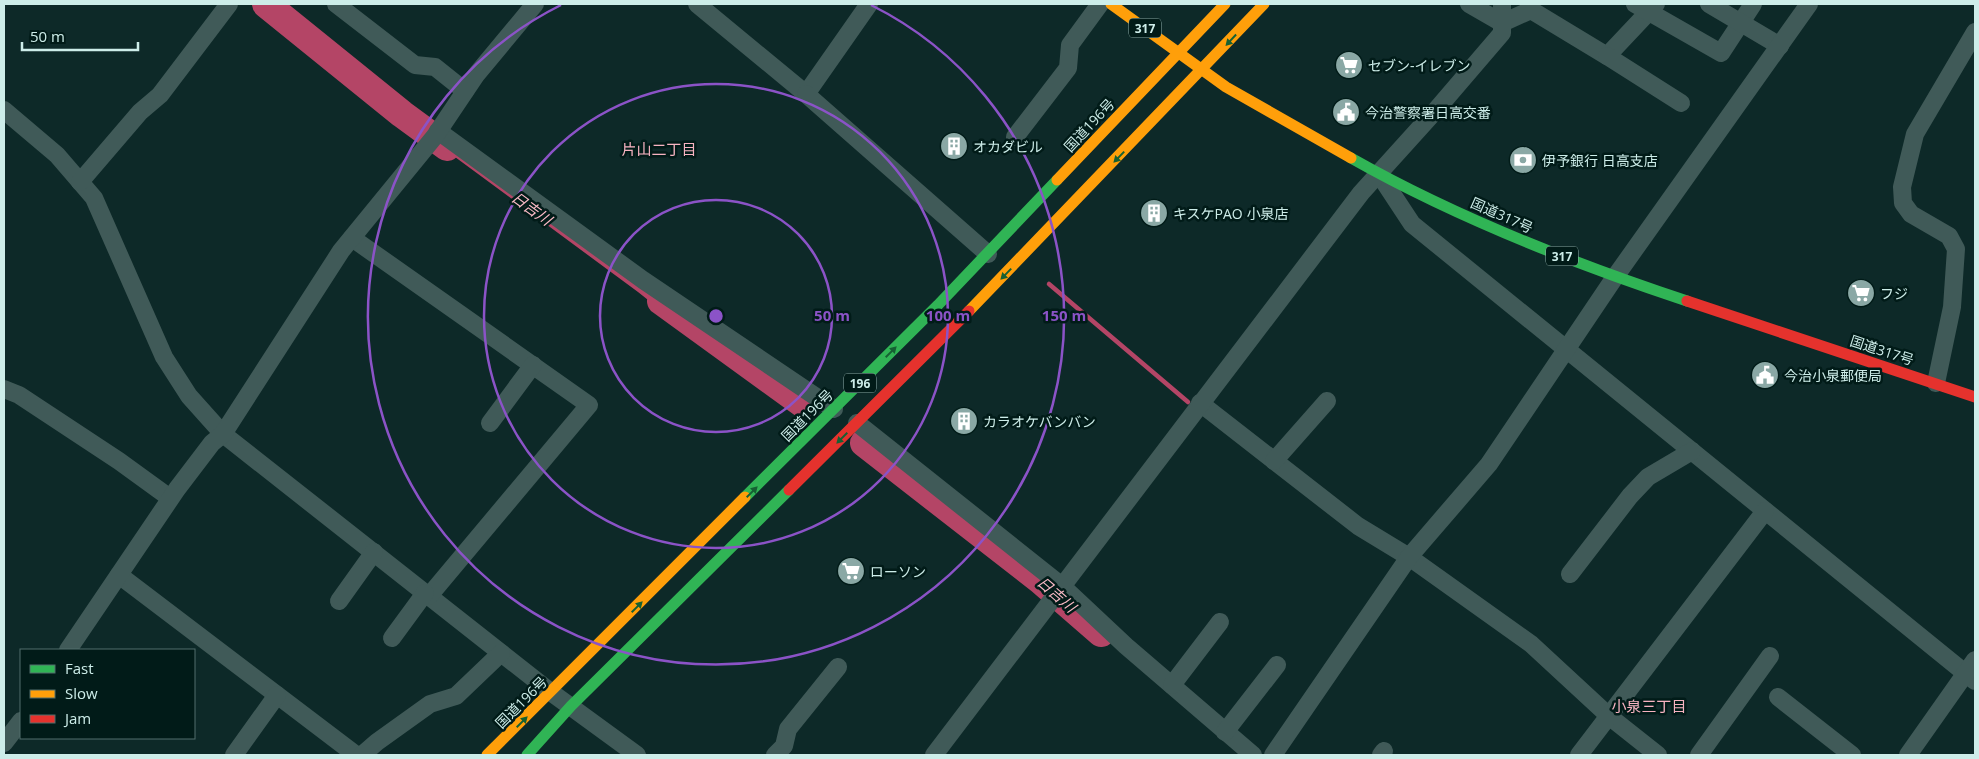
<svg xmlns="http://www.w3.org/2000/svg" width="1979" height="759" viewBox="0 0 1979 759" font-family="'Open Sans','Noto Sans JP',sans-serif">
<rect width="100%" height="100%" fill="#0d2928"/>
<!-- water -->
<path fill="#b44566" d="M 264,4 L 275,4 L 448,145 L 789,394 L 785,400 L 711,350 L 638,292 L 455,157 Z"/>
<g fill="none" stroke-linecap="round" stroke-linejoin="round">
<!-- stream -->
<path stroke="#b44566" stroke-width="4.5" d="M 1049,284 L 1188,402"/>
<!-- river -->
<g stroke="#b44566" stroke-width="28">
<path d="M 266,4 L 402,114 L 447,147"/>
<path d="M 661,301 L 803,404"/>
<path d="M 864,443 L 1040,580 L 1101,633"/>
</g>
<!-- street -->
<g stroke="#405a58" stroke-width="18">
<path d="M 336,4 L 415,65 L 435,67 L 465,91"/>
<path d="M 697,4 L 806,94 L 869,4"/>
<path d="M 1469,4 L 1502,23 L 1531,10 L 1607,56 L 1656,4"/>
<path d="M 1635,4 L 1721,53 L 1753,4"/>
<path d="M 1709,4 L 1780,46"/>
<path d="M 1607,56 L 1681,103"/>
<path d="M 806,94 L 988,254"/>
<path d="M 4,110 L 57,155 L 94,198 L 164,357 L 189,396 L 223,434 L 552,693 L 637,755"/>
<path d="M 438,131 L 643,280 L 834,409"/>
<path d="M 1015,137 L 1068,68 L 1070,45 L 1100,4"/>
<path d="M 1381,177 L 1412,224 L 1975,681"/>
<path d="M 80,182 L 140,112 L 160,95 L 229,4"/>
<path d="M 352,238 L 589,405 L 429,596"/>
<path d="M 1936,383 L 1952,307 L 1956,249 L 1949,236 L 1911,214 L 1903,203 L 1902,187 L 1915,134 L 1975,32"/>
<path d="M 4,389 L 19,395 L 119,461 L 170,498"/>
<path d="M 1200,403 L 1358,526 L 1409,557 L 1531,644 L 1610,717 L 1658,755"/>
<path d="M 490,423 L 533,365"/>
<path d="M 857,423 L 1062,586 L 1126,646 L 1253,755"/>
<path d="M 1274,461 L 1327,401"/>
<path d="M 1570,574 L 1630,496 L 1648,477 L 1692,451"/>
<path d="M 119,575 L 356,755"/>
<path d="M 339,601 L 374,552"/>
<path d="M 392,638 L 425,593"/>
<path d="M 68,650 L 177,489 L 212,443 L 223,434 L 341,251 L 435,136 L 476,75 L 535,4"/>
<path d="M 1172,685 L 1220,622"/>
<path d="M 1778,697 L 1852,755"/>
<path d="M 1225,732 L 1277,665"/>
<path d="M 4,743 L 21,721"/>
<path d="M 234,755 L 277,695"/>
<path d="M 362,755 L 377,742 L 430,704 L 456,696 L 501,653"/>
<path d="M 775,755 L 784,746 L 788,729 L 838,667"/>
<path d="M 934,755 L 1361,193 L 1436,110 L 1502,33 L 1502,4"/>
<path d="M 1273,755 L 1409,557 L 1489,464 L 1615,277 L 1809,4"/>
<path d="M 1381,755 L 1384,751"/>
<path d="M 1579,755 L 1765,511"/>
<path d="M 1699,755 L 1770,656"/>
<path d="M 1908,755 L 1975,660"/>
</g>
<!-- fast -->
<g stroke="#30b455" stroke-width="11">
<path d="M 1351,158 C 1457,218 1572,263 1687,301"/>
<path d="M 745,497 L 938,305 L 1057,180"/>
<path d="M 527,755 L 571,706 L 789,490"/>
</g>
<!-- slow -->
<g stroke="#ff9f0a" stroke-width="11">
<path d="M 1111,4 L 1226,87 L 1351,158"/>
<path d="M 1057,180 L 1225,4"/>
<path d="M 969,311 L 1264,4"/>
<path d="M 487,755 L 745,497"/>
</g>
<!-- jam -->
<g stroke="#e5322d" stroke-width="11">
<path d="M 1687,301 L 1975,397"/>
<path d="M 789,490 L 969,311"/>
</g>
</g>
<!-- one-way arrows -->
<defs><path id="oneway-solid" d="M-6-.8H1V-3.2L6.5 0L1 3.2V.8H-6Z" transform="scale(1.25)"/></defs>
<g fill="#166033">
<use href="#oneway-solid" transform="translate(1231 40) rotate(133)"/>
<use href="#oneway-solid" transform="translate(1119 157) rotate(134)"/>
<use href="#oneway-solid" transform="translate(1006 274) rotate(134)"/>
<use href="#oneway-solid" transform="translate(891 352) rotate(-45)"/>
<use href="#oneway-solid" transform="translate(842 438) rotate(135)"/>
<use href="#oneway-solid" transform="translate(752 492) rotate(-45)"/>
<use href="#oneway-solid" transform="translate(637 607) rotate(-45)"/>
<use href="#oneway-solid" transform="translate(522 722) rotate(-45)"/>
</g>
<!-- distance rings -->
<g fill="none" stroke="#8b53c7" stroke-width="2.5">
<circle cx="716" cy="316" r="116"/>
<circle cx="716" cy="316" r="232"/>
<path d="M871 5A348 348 0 1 1 561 5"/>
</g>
<!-- icons -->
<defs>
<g id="supermarket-disc" transform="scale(1.4375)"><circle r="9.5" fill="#8aa8a5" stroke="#011b18"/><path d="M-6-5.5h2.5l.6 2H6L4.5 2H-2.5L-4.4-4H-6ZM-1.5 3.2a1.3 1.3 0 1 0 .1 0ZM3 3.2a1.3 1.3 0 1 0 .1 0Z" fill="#fff"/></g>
<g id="civic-disc" transform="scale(1.4375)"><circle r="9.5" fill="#8aa8a5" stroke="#011b18"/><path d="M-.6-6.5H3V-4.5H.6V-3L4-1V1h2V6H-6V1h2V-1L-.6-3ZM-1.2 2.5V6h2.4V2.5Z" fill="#fff"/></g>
<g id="building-disc" transform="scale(1.4375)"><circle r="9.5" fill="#8aa8a5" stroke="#011b18"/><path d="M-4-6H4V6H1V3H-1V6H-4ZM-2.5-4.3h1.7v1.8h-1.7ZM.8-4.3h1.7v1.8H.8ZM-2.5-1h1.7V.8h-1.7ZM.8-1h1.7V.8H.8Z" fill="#fff"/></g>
<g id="bank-disc" transform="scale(1.4375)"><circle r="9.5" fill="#8aa8a5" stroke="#011b18"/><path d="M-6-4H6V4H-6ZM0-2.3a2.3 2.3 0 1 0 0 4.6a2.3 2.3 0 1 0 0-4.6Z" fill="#fff"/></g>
</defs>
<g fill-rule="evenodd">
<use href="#supermarket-disc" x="1349" y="65"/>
<use href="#civic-disc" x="1346" y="112"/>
<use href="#building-disc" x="954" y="146"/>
<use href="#bank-disc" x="1523" y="160"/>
<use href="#building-disc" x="1154" y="213"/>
<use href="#supermarket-disc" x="1861" y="293"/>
<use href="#civic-disc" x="1765" y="375"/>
<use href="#building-disc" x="964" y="421"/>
<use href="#supermarket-disc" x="851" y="571"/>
</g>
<g text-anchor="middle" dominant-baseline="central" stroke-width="5" stroke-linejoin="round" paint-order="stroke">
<!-- shield labels -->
<g fill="#011b18" stroke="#90aeaa" stroke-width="1">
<rect x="1129" y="18.5" width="32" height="19" rx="4"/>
<rect x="1546" y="246.5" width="32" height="19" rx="4"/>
<rect x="844" y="373.5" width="32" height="19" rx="4"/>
</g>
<g font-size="12" font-weight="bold" fill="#cdede9">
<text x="1145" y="28">317</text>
<text x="1562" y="256">317</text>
<text x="860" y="383">196</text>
</g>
<!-- poi labels -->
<g font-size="14" fill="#cdede9" stroke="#011b18" text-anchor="start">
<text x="1368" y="65">セブン-イレブン</text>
<text x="1365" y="112">今治警察署日高交番</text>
<text x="973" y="146">オカダビル</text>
<text x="1542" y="160">伊予銀行 日高支店</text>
<text x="1173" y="213">キスケPAO 小泉店</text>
<text x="1880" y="293">フジ</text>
<text x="1784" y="375">今治小泉郵便局</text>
<text x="983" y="421">カラオケバンバン</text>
<text x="870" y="571">ローソン</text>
</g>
<!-- street labels -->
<g font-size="14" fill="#cdede9" stroke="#011b18">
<text transform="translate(1089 125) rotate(-47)">国道196号</text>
<text transform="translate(1502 215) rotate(24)">国道317号</text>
<text transform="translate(1882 350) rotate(18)">国道317号</text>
<text transform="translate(807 415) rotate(-45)">国道196号</text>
<text transform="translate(521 702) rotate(-45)">国道196号</text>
</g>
<!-- neighbourhood labels -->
<g font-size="15" fill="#f7b3c1" stroke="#011b18">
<text x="659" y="149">片山二丁目</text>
<text x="1649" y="706">小泉三丁目</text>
</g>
<!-- water labels -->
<g font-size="15" font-style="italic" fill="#fcbbc7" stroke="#011b18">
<text transform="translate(532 208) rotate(36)">日吉川</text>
<text transform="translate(1057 594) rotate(41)">日吉川</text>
</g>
</g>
<circle cx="716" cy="316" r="8" fill="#8b53c7" stroke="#011b18" stroke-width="2.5"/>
<g font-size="15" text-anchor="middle" font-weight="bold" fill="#8b53c7" stroke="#011b18" stroke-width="5" stroke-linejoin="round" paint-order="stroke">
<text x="832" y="321">50 m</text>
<text x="948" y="321">100 m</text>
<text x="1064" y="321">150 m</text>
</g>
<!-- border -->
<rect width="1979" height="759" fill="none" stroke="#cdede9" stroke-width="10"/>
<!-- legend -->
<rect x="20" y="649" width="175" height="90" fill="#011b18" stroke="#536f6c"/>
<rect x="30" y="665" width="25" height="8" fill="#30b455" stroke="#536f6c"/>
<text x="65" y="674" font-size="15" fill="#cdede9">Fast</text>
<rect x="30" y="690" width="25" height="8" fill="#ff9f0a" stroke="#536f6c"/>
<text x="65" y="699" font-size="15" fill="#cdede9">Slow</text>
<rect x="30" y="715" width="25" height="8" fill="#e5322d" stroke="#536f6c"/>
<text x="65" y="724" font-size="15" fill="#cdede9">Jam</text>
<!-- scale -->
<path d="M22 42v8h116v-8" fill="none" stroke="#cdede9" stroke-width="2.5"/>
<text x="30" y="42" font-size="15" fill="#cdede9" stroke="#011b18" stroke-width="4" paint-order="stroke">50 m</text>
</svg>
